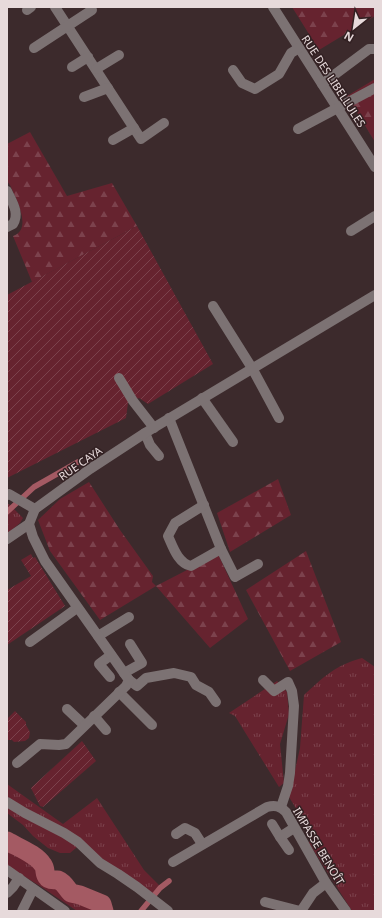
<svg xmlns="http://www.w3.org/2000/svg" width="382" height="918" viewBox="0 0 382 918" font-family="'Noto Sans',sans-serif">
<defs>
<pattern id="grass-tufts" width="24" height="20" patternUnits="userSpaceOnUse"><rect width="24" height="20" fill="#66232f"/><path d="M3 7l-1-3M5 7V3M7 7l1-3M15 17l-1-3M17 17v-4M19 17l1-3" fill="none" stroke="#7c424d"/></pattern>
<pattern id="forest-firs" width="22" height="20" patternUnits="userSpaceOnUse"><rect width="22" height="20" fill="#66232f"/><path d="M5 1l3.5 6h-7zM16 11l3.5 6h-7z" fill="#7c424d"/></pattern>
<pattern id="garden-furrows" width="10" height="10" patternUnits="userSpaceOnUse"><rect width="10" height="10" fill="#66232f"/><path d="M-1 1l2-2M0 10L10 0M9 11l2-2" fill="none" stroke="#7c424d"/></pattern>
</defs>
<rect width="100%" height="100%" fill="#3c2a2c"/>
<!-- grass -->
<g fill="url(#grass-tufts)">
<path d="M 7,504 L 9,504 L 23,518 L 20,523 L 7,534 Z"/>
<path d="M 362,658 L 375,667 L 375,911 L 352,911 L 309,843 L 311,833 L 289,797 L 300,748 L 304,695 C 325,676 334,666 362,658 Z"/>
<path d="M 277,681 L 287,692 L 289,714 L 280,744 L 284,783 L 279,787 L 235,716 L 229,713 Z"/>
<path d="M 7,784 L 63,824 L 97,798 L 144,870 L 159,885 L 152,894 L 118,871 L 82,843 L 70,853 L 60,853 L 48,848 L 33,836 L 23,825 L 7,813 Z"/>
<path d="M 7,849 L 15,855 L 43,868 L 46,875 L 67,882 L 75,890 L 108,911 L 77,911 L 40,886 L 7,866 Z"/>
</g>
<!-- forest -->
<g fill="url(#forest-firs)">
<path d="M 292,7 L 375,7 L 375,16 L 319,50 Z"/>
<path d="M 375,79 L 375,142 L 347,96 Z"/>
<path d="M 30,132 L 67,196 L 112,183 L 137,226 L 32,282 L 13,236 C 33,229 16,199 10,185 L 7,181 L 7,144 Z"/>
<path d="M 278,479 L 291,515 L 230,552 L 217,513 Z"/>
<path d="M 89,482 L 120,530 L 153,576 L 152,582 L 156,586 L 218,554 L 248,619 L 210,648 L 156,586 L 100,620 L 50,551 L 38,520 L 60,499 Z"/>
<path d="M 306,551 L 341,642 L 290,671 L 246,590 Z"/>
</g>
<!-- garden -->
<g fill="url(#garden-furrows)">
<path d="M 137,226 L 213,364 L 148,404 L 139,398 L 128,403 L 126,418 L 7,478 L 7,295 Z"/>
<path d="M 31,554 L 33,558 L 35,557 L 65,606 L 7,645 L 7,590 L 31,576 L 21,560 Z"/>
<path d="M 15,711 L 26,722 L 26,725 L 30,732 L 29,738 L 25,741 L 14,742 L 12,740 L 7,740 L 7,719 Z"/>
<path d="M 82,741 L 96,761 L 43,807 L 40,806 L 31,788 Z"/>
</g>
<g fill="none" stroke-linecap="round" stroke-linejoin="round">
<!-- stream -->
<g stroke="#a45a63" stroke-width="5.5">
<path d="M 7,512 L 34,487 L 78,462"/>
<path d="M 141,911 L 160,888 L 169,881"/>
</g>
<!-- canal -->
<path stroke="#a45a63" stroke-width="19" d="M 7,841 C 19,848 36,854 43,865 C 46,869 44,874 47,877 C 49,881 54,879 58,880 C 65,883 66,888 71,893 L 80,895 L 102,904 L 104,911"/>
<!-- minor -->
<g stroke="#7c7273" stroke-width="10">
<path d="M 55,7 L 141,139 L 164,123"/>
<path d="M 273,7 L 375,167"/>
<path d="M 27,10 L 31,7"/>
<path d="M 34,48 L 92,10"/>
<path d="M 72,67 L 88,57"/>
<path d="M 96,69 L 119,55"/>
<path d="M 233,70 L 242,83 L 255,89 L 279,74 L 291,53 L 299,48"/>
<path d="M 322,84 L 369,49 L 375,49"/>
<path d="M 84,97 L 108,88"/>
<path d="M 298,129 L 375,88"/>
<path d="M 113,140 L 134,128"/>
<path d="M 7,191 C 12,202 20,213 13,224 L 7,227"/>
<path d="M 351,231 L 375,216"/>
<path d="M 213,306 L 252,368 L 279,418"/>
<path d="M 119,378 L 133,401 L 154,428"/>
<path d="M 202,398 L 233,442"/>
<path d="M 169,418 L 221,549 L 235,577 L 258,564"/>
<path d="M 145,433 L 150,445 L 159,456"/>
<path d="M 7,495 L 9,494 L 35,509"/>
<path d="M 204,505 L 175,523 L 168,536 C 173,547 178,563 191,566 L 221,549"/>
<path d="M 7,539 L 29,524"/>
<path d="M 98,636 L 129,617"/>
<path d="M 30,642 L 77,608"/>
<path d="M 124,673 L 142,663 L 130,644"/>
<path d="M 110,677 L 99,664 L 111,655"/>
<path d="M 129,680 L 137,686 L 146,678 L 174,673 L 191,677 L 196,685 L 209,692 L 216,702"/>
<path d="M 263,680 L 274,691 L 288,682 L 292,691 L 294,706 L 290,773 L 288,786 L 281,807"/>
<path d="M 119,692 L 152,725"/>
<path d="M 67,709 L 84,725"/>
<path d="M 94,716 L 106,730"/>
<path d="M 17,763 L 40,744 L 59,745 L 66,744 L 126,686 L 129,680 L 45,561 L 33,537 L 29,524 L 35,509 L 90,469 L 145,433 L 375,295"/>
<path d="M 7,802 L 25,813 L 64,833 L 78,842 L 100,863 L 118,874 L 137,887 L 168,911"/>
<path d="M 272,824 L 280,837"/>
<path d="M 176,834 L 185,828 L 195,833 L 202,844"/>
<path d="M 289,850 L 280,837 L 294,828"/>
<path d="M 173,862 L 267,807 C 275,805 280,806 286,812 L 326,883 L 346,911"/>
<path d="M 7,870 L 65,911"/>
<path d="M 7,893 L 13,887 L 19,878"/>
<path d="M 265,902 L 300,911"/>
<path d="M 22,911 L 33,889"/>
<path d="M 301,911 L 313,893 L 326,883"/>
</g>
</g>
<g text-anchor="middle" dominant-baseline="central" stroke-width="3" stroke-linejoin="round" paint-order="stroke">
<!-- street labels -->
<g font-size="11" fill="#e7dadb" stroke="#322022">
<text transform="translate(334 81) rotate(57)">RUE DES LIBELLULES</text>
<text transform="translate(80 463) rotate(-35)">RUE CAYA</text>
<text transform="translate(319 846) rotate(59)">IMPASSE BENOÎT</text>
</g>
</g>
<!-- border -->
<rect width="382" height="918" fill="none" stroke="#e7dadb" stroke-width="16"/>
<!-- north arrow -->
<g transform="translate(354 28) rotate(210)" stroke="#322022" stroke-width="3" paint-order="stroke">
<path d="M0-3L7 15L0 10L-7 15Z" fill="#e7dadb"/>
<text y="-6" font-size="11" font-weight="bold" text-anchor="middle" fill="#e7dadb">N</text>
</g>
</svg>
